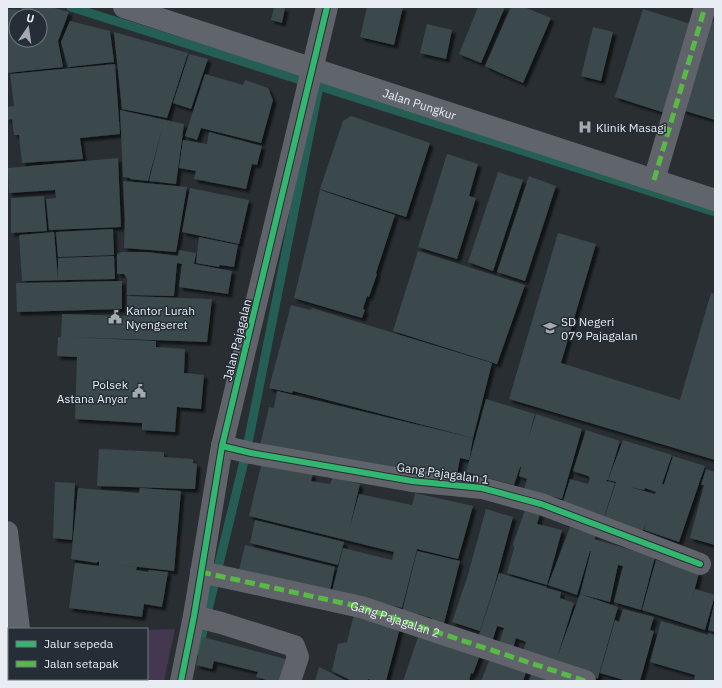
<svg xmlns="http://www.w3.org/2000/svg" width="722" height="688" viewBox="0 0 722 688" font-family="'IBM Plex Sans',sans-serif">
<defs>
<filter id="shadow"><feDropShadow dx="3.5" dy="3.5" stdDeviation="1" flood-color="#0009"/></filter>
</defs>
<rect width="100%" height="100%" fill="#292e32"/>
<!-- green -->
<path fill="#433850" d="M 175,629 L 164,681 L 58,681 L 58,679 L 147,679 L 147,630 Z"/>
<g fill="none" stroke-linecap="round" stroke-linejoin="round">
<!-- stream -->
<g stroke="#245e54" stroke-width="9">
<path d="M 71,7 L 307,82"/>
<path d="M 251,449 L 247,448 L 319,86 L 715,212"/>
<path d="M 217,572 L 245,457"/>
<path d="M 198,651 L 216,577"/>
</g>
</g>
<!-- building -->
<g fill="#3a494d" fill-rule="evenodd" filter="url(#shadow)">
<path d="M 22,7 L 51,7 L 69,12 L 58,41 L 63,67 L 7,73 L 7,9 L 21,10 ZM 16,16 L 40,16 L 40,40 L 16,40 Z"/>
<path d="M 274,7 L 285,8 L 282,23 L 271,20 Z"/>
<path d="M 367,7 L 403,7 L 394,45 L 360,37 Z"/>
<path d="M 478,7 L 505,7 L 481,63 L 459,54 Z"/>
<path d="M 511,7 L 524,7 L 551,18 L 523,83 L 485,66 Z"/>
<path d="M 643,9 L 694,25 L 665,113 L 615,97 Z"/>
<path d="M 70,21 L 110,31 L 114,62 L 68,67 L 61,42 Z"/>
<path d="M 711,21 L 715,22 L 715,120 L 682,110 Z"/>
<path d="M 427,24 L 452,30 L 446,59 L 420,53 Z"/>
<path d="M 593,27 L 613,32 L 601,81 L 581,76 Z"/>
<path d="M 114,32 L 188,53 L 167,118 L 122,109 Z"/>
<path d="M 189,54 L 208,59 L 191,109 L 173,103 Z"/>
<path d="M 115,64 L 120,134 L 80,138 L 83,159 L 22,163 L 19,135 L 14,135 L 12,119 L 7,120 L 7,107 L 14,106 L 10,74 Z"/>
<path d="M 205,74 L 243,85 L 245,80 L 268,88 L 273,100 L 261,143 L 201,128 L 197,140 L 185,136 Z"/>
<path d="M 120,110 L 184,124 L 176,184 L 149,181 L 163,125 L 148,181 L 130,179 L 130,178 L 123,177 Z"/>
<path d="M 351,116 L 430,143 L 406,217 L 320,189 L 343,121 Z"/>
<path d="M 209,132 L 262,146 L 257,165 L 252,164 L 246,189 L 194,179 L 196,171 L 179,168 L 183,140 L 207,144 Z"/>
<path d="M 447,154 L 478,164 L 469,196 L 476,198 L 457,259 L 418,247 Z"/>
<path d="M 118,158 L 121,227 L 49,230 L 46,199 L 56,198 L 55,190 L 9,193 L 8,168 Z"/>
<path d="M 498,172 L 523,180 L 493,271 L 468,262 Z"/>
<path d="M 529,176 L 556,186 L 525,281 L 497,272 Z"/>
<path d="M 123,181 L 187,187 L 176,252 L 124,248 L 125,220 Z"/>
<path d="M 190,188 L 249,200 L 239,244 L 182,232 Z"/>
<path d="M 320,190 L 395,215 L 376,273 L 377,274 L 369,297 L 367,296 L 363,309 L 365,310 L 362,318 L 294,298 Z"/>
<path d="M 44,196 L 47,231 L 11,233 L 11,198 Z"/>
<path d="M 113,229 L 114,255 L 58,257 L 56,232 Z"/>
<path d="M 54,232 L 58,279 L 58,258 L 114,256 L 115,279 L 22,281 L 19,235 Z"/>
<path d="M 558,233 L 596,244 L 561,363 L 680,400 L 711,293 L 715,294 L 715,460 L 509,399 Z"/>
<path d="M 199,237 L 238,245 L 234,267 L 220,265 L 219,267 L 196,263 Z"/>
<path d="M 179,250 L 196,253 L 194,264 L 232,271 L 228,294 L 179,287 L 182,264 L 177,263 L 174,296 L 127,295 L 127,279 L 124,274 L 117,274 L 117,254 L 122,252 L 147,252 L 178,256 Z"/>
<path d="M 418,251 L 525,285 L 497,364 L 393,331 Z"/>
<path d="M 122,281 L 122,309 L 17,312 L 16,283 Z"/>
<path d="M 127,296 L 212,299 L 207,342 L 70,337 L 156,341 L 156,347 L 185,349 L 184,373 L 204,375 L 201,409 L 177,407 L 175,432 L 142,430 L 142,423 L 75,419 L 77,357 L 57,356 L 58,337 L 61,337 L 62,314 L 127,316 Z"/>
<path d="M 291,305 L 311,310 L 312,308 L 492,363 L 473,438 L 293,391 L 292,393 L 269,388 Z"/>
<path d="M 277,391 L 473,438 L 469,460 L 460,458 L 456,480 L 259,450 L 269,407 L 274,408 Z"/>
<path d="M 486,399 L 535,414 L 528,439 L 536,414 L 582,429 L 562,499 L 524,489 L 527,479 L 519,476 L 521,467 L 520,467 L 514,485 L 466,472 Z"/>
<path d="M 586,430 L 620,441 L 608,480 L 606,480 L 608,482 L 608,481 L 615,483 L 603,521 L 561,508 L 570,479 L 588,484 L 590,478 L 588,476 L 573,471 Z"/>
<path d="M 623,440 L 672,455 L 662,484 L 664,484 L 673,456 L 705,466 L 679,542 L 644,530 L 646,522 L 642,534 L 603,522 L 616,482 L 608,480 ZM 630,487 L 644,490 L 645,488 L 656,492 L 655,494 Z"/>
<path d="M 99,449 L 164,452 L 164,457 L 193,459 L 193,463 L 197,464 L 195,489 L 97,486 Z"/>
<path d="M 262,462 L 313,474 L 311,481 L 330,484 L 333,477 L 360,484 L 349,530 L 359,494 L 412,505 L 415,493 L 473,506 L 458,559 L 417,549 L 402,608 L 332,591 L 343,548 L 392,560 L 394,552 L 249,516 Z"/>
<path d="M 706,469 L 715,472 L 715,545 L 690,538 L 704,485 L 701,485 Z"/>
<path d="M 55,482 L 75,483 L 72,540 L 53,538 Z"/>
<path d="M 78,488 L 139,493 L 140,488 L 181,491 L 174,571 L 112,564 L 137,567 L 136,570 L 149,572 L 148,570 L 168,572 L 162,607 L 144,604 L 142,617 L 69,608 L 75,563 L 99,566 L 99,562 L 97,562 L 97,563 L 71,559 Z"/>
<path d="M 486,509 L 513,517 L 494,587 L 480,631 L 452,622 L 467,578 Z"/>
<path d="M 525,510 L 540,514 L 537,524 L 562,530 L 547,585 L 507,573 L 514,548 L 513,544 Z"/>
<path d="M 255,520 L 344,542 L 338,565 L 250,543 Z"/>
<path d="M 570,527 L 596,536 L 594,539 L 655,557 L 641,610 L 614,602 L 623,566 L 618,565 L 610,602 L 580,594 L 591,551 L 590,551 L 577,595 L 548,585 Z"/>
<path d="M 245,545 L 335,567 L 329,596 L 238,574 Z"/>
<path d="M 417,551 L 460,561 L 443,627 L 431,624 L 432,618 L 418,614 L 417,620 L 401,616 Z"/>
<path d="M 656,560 L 699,573 L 691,603 L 695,589 L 715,595 L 705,630 L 642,610 Z"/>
<path d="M 499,573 L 547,587 L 546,589 L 547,588 L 561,592 L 560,598 L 574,603 L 557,658 L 580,594 L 618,607 L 598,678 L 589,680 L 523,652 L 526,642 L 516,638 L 513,649 L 499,645 L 504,628 L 497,626 L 492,642 L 478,638 Z"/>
<path d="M 714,604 L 715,604 L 715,632 L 708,630 Z"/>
<path d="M 623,609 L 654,617 L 650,630 L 654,631 L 640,681 L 627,681 L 600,673 L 615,620 L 619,622 Z"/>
<path d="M 355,611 L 401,624 L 386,681 L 373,681 L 368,679 L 368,681 L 352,681 L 332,671 L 338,644 L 347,642 Z"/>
<path d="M 661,621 L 708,635 L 708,633 L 715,635 L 715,681 L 694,681 L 695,675 L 650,662 Z"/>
<path d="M 419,634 L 480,655 L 473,674 L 471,673 L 469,681 L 403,681 Z"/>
<path d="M 203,637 L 289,660 L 284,681 L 270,681 L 256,677 L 258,672 L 214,661 L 212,669 L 196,665 Z"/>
<path d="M 491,656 L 527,669 L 523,681 L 481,681 Z"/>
<path d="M 319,667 L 347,681 L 315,681 Z"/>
<path d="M 532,672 L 560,681 L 529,681 Z"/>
</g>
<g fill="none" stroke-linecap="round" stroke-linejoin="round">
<!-- minor -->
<g stroke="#606369" stroke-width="22">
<path d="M 654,180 L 705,7"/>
<path d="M 222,446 L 251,453 L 412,481 L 482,488 L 541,504 L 700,564"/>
<path id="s1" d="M 201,572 L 361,607 L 585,681"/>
<path d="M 194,616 L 221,623 L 294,646 L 298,657 L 290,681"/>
<path d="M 181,681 L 194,616 L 222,446 L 327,7"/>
</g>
<!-- major -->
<g stroke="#60646b" stroke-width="22">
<path id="s2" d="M 124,7 L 715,200"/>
<path d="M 7,532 L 19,629"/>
<path d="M 23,679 L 23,681"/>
</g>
<!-- quiet -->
<g stroke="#58b947" stroke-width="5" stroke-dasharray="10 5" stroke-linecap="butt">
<path d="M 654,180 L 705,7"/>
<path d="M 201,572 L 361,607 L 585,681"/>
</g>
<!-- cycleway casing -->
<g stroke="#252e36" stroke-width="8">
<g id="cycleway">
<path d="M 222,446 L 251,453 L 412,481 L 482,488 L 541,504 L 700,564"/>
<path d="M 181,681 L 194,616 L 222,446 L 327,7"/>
</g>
</g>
<!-- cycleway -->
<use href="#cycleway" stroke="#33b770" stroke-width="6"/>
</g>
<!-- icons -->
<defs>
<g id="hospital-bare" transform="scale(1.08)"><path d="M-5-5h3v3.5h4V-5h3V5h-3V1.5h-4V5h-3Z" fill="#a4aaaf" stroke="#252e36" stroke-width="2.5" paint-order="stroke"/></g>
<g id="civic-bare" transform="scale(1.08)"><path d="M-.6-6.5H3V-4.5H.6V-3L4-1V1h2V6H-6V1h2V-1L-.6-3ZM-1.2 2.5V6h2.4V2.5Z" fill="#a4aaaf" stroke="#252e36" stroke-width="2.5" paint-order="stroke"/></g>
<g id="school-bare" transform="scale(1.08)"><path d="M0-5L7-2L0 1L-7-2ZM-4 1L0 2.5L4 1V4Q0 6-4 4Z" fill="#a4aaaf" stroke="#252e36" stroke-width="2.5" paint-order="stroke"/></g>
</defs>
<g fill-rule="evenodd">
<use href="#hospital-bare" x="585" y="127"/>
<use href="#civic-bare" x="115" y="317"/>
<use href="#school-bare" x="550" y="328"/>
<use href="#civic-bare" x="139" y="391"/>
</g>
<g text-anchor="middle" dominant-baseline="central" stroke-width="3" stroke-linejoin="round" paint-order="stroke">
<!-- street labels -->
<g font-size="12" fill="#e7edf2" stroke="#252e36">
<text stroke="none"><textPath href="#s2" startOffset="311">Jalan Pungkur</textPath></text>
<text transform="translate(237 340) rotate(-76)">Jalan Pajagalan</text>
<text transform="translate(443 473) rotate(8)">Gang Pajagalan 1</text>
<text stroke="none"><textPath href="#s1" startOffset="200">Gang Pajagalan 2</textPath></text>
</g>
<!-- poi labels -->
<g font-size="12" fill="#e7edf2" stroke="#252e36" text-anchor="start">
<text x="596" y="127">Klinik Masagi</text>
<text x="126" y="310">Kantor Lurah<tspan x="126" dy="14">Nyengseret</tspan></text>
<text x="561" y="321">SD Negeri<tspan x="561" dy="14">079 Pajagalan</tspan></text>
<text x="128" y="384" text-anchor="end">Polsek<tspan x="128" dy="14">Astana Anyar</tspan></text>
</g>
</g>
<!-- border -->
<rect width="722" height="688" fill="none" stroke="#e7edf2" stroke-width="16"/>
<!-- legend -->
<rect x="8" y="628" width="140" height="52" fill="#252e36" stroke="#737a81"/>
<rect x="16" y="641" width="20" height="6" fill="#33b770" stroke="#737a81"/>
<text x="44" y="648" font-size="12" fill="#e7edf2">Jalur sepeda</text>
<rect x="16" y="661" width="20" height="6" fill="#58b947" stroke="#737a81"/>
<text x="44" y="668" font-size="12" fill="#e7edf2">Jalan setapak</text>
<!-- north arrow -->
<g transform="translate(28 28) rotate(13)"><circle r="19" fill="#252e36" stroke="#737a81"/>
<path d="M0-3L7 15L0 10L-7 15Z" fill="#a4aaaf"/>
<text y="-6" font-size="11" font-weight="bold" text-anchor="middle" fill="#e7edf2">U</text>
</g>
</svg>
